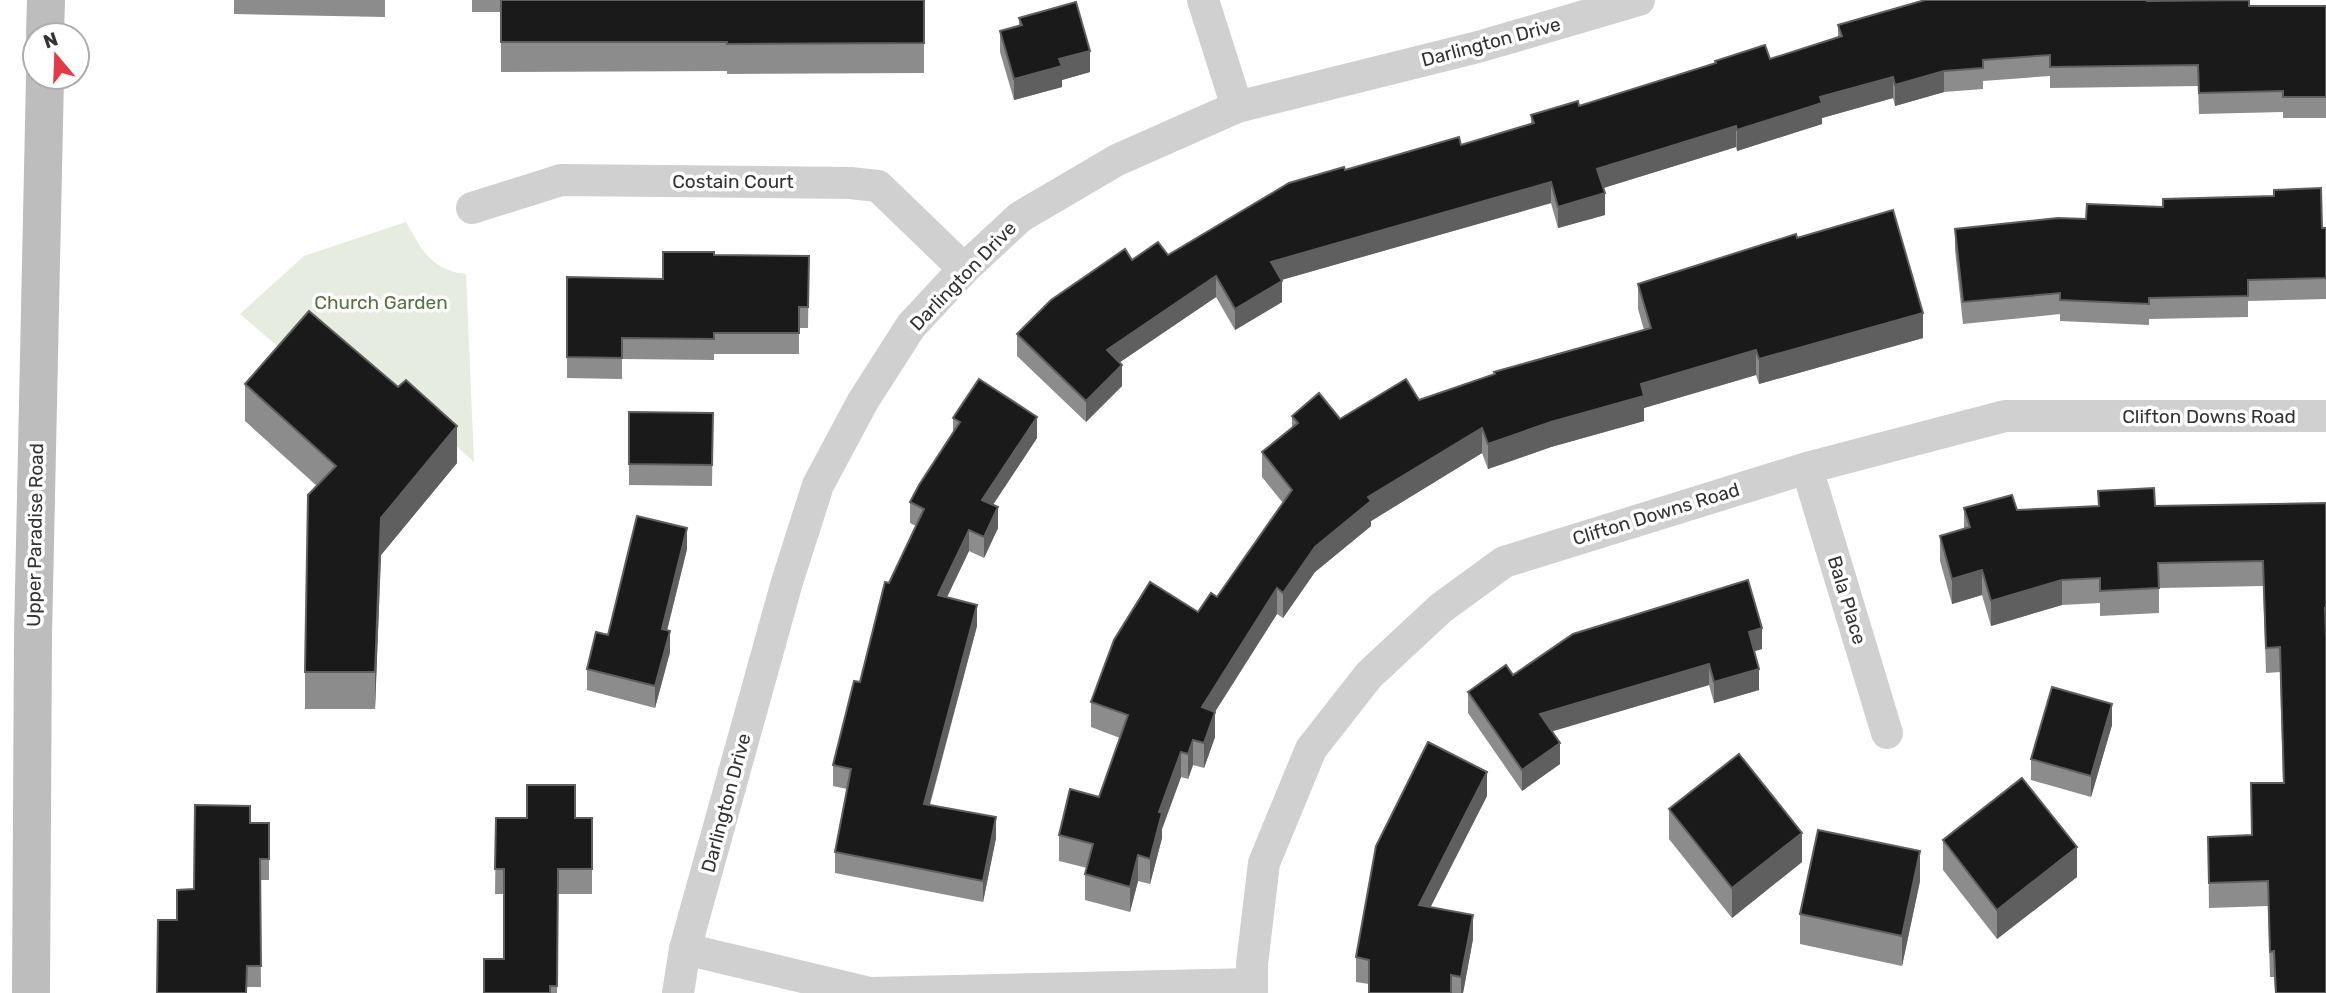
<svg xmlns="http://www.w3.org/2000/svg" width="2326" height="993" viewBox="0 0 2326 993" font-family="Rubik,sans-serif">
<rect width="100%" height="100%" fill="#fff"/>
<!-- green -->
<path fill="#e6ecdf" d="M 406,222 C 421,249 432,271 466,274 L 474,462 L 411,405 L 288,355 L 240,314 L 304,256 Z"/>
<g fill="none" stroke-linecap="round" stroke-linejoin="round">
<!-- street -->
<g stroke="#d0d0d0" stroke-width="32">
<path d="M 1203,0 L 1237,107"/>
<path d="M 472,208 L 561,180 L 850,183 L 878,186 L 964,269"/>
<path d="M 1807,468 L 1887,733"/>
<path d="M 685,949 L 870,993 L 1252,984"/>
<path d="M 678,993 L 685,949 L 787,582 L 818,485 L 863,401 L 911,326 L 964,269 L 1020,217 L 1117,160 L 1237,107 L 1478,47 L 1639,0"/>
<path d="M 1252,993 L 1252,964 L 1264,863 L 1311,749 L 1369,675 L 1441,608 L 1504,562 L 1807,468 L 2005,416 L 2326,416"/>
</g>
<!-- secondary -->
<g stroke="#bdbdbd" stroke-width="38">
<path d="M 45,35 L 46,0"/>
<path d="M 31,993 L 33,636 L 45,77"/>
</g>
</g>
<!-- wall -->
<g fill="#8c8c8c">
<path d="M 234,0 L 385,0 L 385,17 L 234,14 Z"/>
<path d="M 472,0 L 924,0 L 924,73 L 727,74 L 727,71 L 501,72 L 501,12 L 472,12 Z"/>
<path d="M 2147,1 L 2249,6 L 2326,6 L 2326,118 L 2283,118 L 2283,112 L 2199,114 L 2198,86 L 2050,88 L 2050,76 L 1983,81 L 1983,89 L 1944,92 L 1895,106 L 1893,98 L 1822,118 L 1822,124 L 1737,151 L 1736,147 L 1603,188 L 1605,215 L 1558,228 L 1551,203 L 1281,280 L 1282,302 L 1235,330 L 1216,297 L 1120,362 L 1122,386 L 1086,422 L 1017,356 L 1017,334 L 1132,260 L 1168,255 L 1345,170 L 1461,145 L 1531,124 L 1531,115 L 1579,106 L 1715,63 L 1715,61 L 1770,59 L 1838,37 L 1838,25 Z"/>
<path d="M 1019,18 L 1090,72 L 1062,80 L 1062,87 L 1014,100 L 1000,52 L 1000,31 L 1019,26 Z"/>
<path d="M 2326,228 L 2326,299 L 2248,301 L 2248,317 L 2149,319 L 2149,325 L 2060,321 L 2060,314 L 1963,324 L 1955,250 L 1955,229 Z"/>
<path d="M 1797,238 L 1923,338 L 1759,384 L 1756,375 L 1644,408 L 1644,421 L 1551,447 L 1488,469 L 1482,453 L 1371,521 L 1371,526 L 1315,572 L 1283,618 L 1277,614 L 1215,712 L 1215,737 L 1204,768 L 1193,765 L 1188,779 L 1181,777 L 1162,829 L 1162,838 L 1150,884 L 1138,881 L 1130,912 L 1085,900 L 1085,874 L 1087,868 L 1059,861 L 1059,835 L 1099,797 L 1120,738 L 1091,727 L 1091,702 L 1217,597 L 1283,503 L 1262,477 L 1262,452 L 1292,428 L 1292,416 L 1340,419 L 1419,400 L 1494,375 L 1494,372 L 1644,330 L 1638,309 L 1638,284 Z"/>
<path d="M 714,255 L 809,256 L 808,328 L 799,328 L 799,354 L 714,354 L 714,360 L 622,359 L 622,379 L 567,378 L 567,277 L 663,279 Z"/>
<path d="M 245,384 L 457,463 L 381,555 L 375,709 L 305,709 L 305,672 L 317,486 L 245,421 Z"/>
<path d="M 629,412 L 713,413 L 712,486 L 629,485 Z"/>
<path d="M 953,418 L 1037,438 L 993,505 L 998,528 L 984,558 L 969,551 L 947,597 L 977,626 L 930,805 L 996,838 L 983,902 L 835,873 L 835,852 L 847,789 L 833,786 L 833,765 L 860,682 L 889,583 L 916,526 L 910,523 L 910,502 L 953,432 Z"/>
<path d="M 2098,491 L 2155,506 L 2326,503 L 2326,993 L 2275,993 L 2274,977 L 2270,977 L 2268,906 L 2209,908 L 2208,837 L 2251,835 L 2251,783 L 2283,783 L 2280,672 L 2266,673 L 2263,586 L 2159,588 L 2159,613 L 2100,616 L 2100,603 L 2062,605 L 1991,626 L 1982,595 L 1952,604 L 1940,561 L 1940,536 L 1964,529 L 1964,508 L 2017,510 L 2098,507 Z"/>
<path d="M 687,549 L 667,631 L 670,652 L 655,708 L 587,690 L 587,669 L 608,635 Z"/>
<path d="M 1762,649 L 1754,651 L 1759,690 L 1714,703 L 1709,685 L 1552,731 L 1560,764 L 1522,791 L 1468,713 L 1468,692 L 1513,675 Z"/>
<path d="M 2112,725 L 2091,797 L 2031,780 L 2031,759 Z"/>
<path d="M 1487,796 L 1430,907 L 1473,939 L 1463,993 L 1369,993 L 1369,984 L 1356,982 L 1356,957 Z"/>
<path d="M 1669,809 L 1802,862 L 1732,918 L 1669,839 Z"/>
<path d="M 496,818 L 592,818 L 592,894 L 558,894 L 557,993 L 484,993 L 504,959 L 504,894 L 495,894 Z"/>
<path d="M 250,823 L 269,823 L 269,880 L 260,880 L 261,987 L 247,987 L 177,920 Z"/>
<path d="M 1943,840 L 2077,877 L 1997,939 L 1943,870 Z"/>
<path d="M 1920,881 L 1902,966 L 1800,944 L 1800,914 Z"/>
</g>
<!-- shaded-wall -->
<g fill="#5f5f5f">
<path d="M 1090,51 L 1090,72 L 1062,80 L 1062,87 L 1014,100 L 1014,79 L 1059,59 Z"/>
<path d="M 1944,71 L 1944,92 L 1895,106 L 1895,85 Z"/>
<path d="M 1893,77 L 1893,98 L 1822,118 L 1822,124 L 1737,151 L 1737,130 L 1820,97 Z"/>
<path d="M 1736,126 L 1736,147 L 1597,190 L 1597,169 Z"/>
<path d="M 1551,182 L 1551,203 L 1271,283 L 1271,262 Z"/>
<path d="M 1605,193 L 1605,215 L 1558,228 L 1558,207 Z"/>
<path d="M 1216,276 L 1216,297 L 1107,371 L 1107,350 Z"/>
<path d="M 1282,281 L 1282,302 L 1235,330 L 1235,309 Z"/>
<path d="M 1923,313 L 1923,338 L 1759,384 L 1759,359 Z"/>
<path d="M 1756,350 L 1756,375 L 1644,408 L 1644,421 L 1551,447 L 1488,469 L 1488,444 L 1641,384 Z"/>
<path d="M 1122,365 L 1122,386 L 1086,422 L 1086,401 Z"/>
<path d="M 1037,417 L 1037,438 L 982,521 L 982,500 Z"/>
<path d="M 457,426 L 457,463 L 381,555 L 375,709 L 375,672 L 381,518 Z"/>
<path d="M 1482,428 L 1482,453 L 1371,521 L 1371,526 L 1315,572 L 1283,618 L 1283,593 L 1315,547 L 1368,497 Z"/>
<path d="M 998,507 L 998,528 L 984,558 L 984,537 Z"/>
<path d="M 687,528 L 687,549 L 662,650 L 662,629 Z"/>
<path d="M 969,530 L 969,551 L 938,616 L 938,595 Z"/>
<path d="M 1982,570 L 1982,595 L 1952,604 L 1952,579 Z"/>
<path d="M 2062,580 L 2062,605 L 1991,626 L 1991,601 Z"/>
<path d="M 1277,588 L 1277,614 L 1202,732 L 1202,707 Z"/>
<path d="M 977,605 L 977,626 L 924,825 L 924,804 Z"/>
<path d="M 1762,628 L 1762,649 L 1749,653 L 1749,632 Z"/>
<path d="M 670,631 L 670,652 L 655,708 L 655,686 Z"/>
<path d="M 1709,664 L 1709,685 L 1540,735 L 1540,714 Z"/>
<path d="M 1759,669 L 1759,690 L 1714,703 L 1714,682 Z"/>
<path d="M 2112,704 L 2112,725 L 2091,797 L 2091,776 Z"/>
<path d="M 1215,712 L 1215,737 L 1204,768 L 1204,743 Z"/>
<path d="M 1193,740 L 1193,765 L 1188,779 L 1188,754 Z"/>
<path d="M 1560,743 L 1560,764 L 1522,791 L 1522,770 Z"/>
<path d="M 1181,752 L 1181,777 L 1162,829 L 1162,838 L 1150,884 L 1150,859 L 1159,812 Z"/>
<path d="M 1487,772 L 1487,796 L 1419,930 L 1419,905 Z"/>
<path d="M 996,817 L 996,838 L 983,902 L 983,881 Z"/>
<path d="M 1802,833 L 1802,862 L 1732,918 L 1732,888 Z"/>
<path d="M 2077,847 L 2077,877 L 1997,939 L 1997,910 Z"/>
<path d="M 1920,851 L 1920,881 L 1902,966 L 1902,936 Z"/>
<path d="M 1138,855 L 1138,881 L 1130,912 L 1130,887 Z"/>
<path d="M 1473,915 L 1473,939 L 1463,993 L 1461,993 L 1461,977 Z"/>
</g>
<!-- building -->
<g fill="#1a1a1a" stroke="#5f5f5f" stroke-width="2">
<path d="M 501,0 L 924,0 L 924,43 L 727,44 L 727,42 L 501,42 Z"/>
<path d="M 1925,0 L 2147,0 L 2147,1 L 2249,0 L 2249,6 L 2326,6 L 2326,97 L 2283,97 L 2283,91 L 2199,93 L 2198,65 L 2050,67 L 2050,55 L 1983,60 L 1983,68 L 1944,71 L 1895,85 L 1893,77 L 1820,97 L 1822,103 L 1737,130 L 1736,126 L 1597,169 L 1605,193 L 1558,207 L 1551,182 L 1271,262 L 1282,281 L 1235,309 L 1216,276 L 1107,350 L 1122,365 L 1086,401 L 1017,334 L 1051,300 L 1125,249 L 1132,260 L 1158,242 L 1168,255 L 1289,183 L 1344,167 L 1345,170 L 1459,137 L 1461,145 L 1534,123 L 1531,115 L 1578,101 L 1579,106 L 1716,63 L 1715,61 L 1765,45 L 1770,59 L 1842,36 L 1838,25 Z"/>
<path d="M 1076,2 L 1090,51 L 1059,59 L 1062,66 L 1014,79 L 1000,31 L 1022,25 L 1019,18 Z"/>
<path d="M 2321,188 L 2322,228 L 2326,228 L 2326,278 L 2248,280 L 2248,296 L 2149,298 L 2149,304 L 2060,300 L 2060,293 L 1963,302 L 1955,229 L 2058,218 L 2086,219 L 2087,204 L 2163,207 L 2163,199 L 2274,196 L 2274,190 Z"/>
<path d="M 1893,210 L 1923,313 L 1759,359 L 1756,350 L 1641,384 L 1644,396 L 1551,422 L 1488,444 L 1482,428 L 1368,497 L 1371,501 L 1315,547 L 1283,593 L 1277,588 L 1202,707 L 1215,712 L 1204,743 L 1193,740 L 1188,754 L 1181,752 L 1159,812 L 1162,813 L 1150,859 L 1138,855 L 1130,887 L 1085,874 L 1093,844 L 1059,835 L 1070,789 L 1099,797 L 1128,715 L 1091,702 L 1114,640 L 1150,582 L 1198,612 L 1211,593 L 1217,597 L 1292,490 L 1262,452 L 1298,423 L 1292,416 L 1319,393 L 1340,419 L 1406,379 L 1419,400 L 1495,374 L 1494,372 L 1651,328 L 1638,284 L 1796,234 L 1797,238 Z"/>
<path d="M 663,252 L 714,252 L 714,255 L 809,256 L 808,307 L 799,307 L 799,333 L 714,333 L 714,339 L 622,338 L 622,358 L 567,357 L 567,277 L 663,279 Z"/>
<path d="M 309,311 L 398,387 L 406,380 L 457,426 L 381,518 L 375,672 L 305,672 L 308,495 L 336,466 L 245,384 Z"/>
<path d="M 979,379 L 1037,417 L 982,500 L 998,507 L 984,537 L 969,530 L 938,595 L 977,605 L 924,804 L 996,817 L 983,881 L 835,852 L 851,769 L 833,765 L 854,681 L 860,682 L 885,582 L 889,583 L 924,509 L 910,502 L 919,485 L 960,422 L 953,418 Z"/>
<path d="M 629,412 L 713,413 L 712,465 L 629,464 Z"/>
<path d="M 2154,488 L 2155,506 L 2326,503 L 2326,608 L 2325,608 L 2326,637 L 2326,993 L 2276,993 L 2274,951 L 2270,952 L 2268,881 L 2209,883 L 2208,837 L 2252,835 L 2251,783 L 2284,783 L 2280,647 L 2266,648 L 2263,561 L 2158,563 L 2159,588 L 2100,591 L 2100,578 L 2062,580 L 1991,601 L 1982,570 L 1952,579 L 1940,536 L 1970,527 L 1964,508 L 2012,495 L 2017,510 L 2099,506 L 2098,491 Z"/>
<path d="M 637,516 L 687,528 L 662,629 L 670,631 L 655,686 L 587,669 L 596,632 L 608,635 Z"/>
<path d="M 1748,580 L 1762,628 L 1749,632 L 1759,669 L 1714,682 L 1709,664 L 1540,714 L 1560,743 L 1522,770 L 1468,692 L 1506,665 L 1513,675 L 1573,634 Z"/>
<path d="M 2052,687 L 2112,704 L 2091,776 L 2031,759 Z"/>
<path d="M 1428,742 L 1487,772 L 1419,905 L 1473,915 L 1461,977 L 1451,975 L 1451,993 L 1369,993 L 1369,960 L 1356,957 L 1376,846 Z"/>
<path d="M 1739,754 L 1802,833 L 1732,888 L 1669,809 Z"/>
<path d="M 2022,778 L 2077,847 L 1997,910 L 1943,840 Z"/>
<path d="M 527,785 L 575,785 L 575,818 L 592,818 L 592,869 L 558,869 L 557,986 L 550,986 L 550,993 L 484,993 L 484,959 L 504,959 L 504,869 L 495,869 L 496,818 L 527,818 Z"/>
<path d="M 195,805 L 250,806 L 250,823 L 269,823 L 269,859 L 260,859 L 261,966 L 247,966 L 246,993 L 157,993 L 158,920 L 177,920 L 177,890 L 194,889 Z"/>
<path d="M 1818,830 L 1920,851 L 1902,936 L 1800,914 Z"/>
</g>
<g text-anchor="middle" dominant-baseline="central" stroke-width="7" stroke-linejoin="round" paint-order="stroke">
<!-- street labels -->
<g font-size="19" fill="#333" stroke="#fff">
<text transform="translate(1491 42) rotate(-15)">Darlington Drive</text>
<text x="733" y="181">Costain Court</text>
<text transform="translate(963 276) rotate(-46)">Darlington Drive</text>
<text x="2209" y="416">Clifton Downs Road</text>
<text transform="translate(1656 514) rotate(-17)">Clifton Downs Road</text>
<text transform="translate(35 535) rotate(-89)">Upper Paradise Road</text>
<text transform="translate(1847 600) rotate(73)">Bala Place</text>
<text transform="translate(726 803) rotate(-75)">Darlington Drive</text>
</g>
<!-- park labels -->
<g font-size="19" fill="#56703f" stroke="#fff">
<text x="381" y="302">Church Garden</text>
</g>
</g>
<!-- north arrow -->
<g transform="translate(56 56) rotate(341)"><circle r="33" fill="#ffffff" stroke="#adadad" stroke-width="2"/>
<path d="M0-5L12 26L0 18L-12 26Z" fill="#e63946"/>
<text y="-10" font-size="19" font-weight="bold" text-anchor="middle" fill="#333333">N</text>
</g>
</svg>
